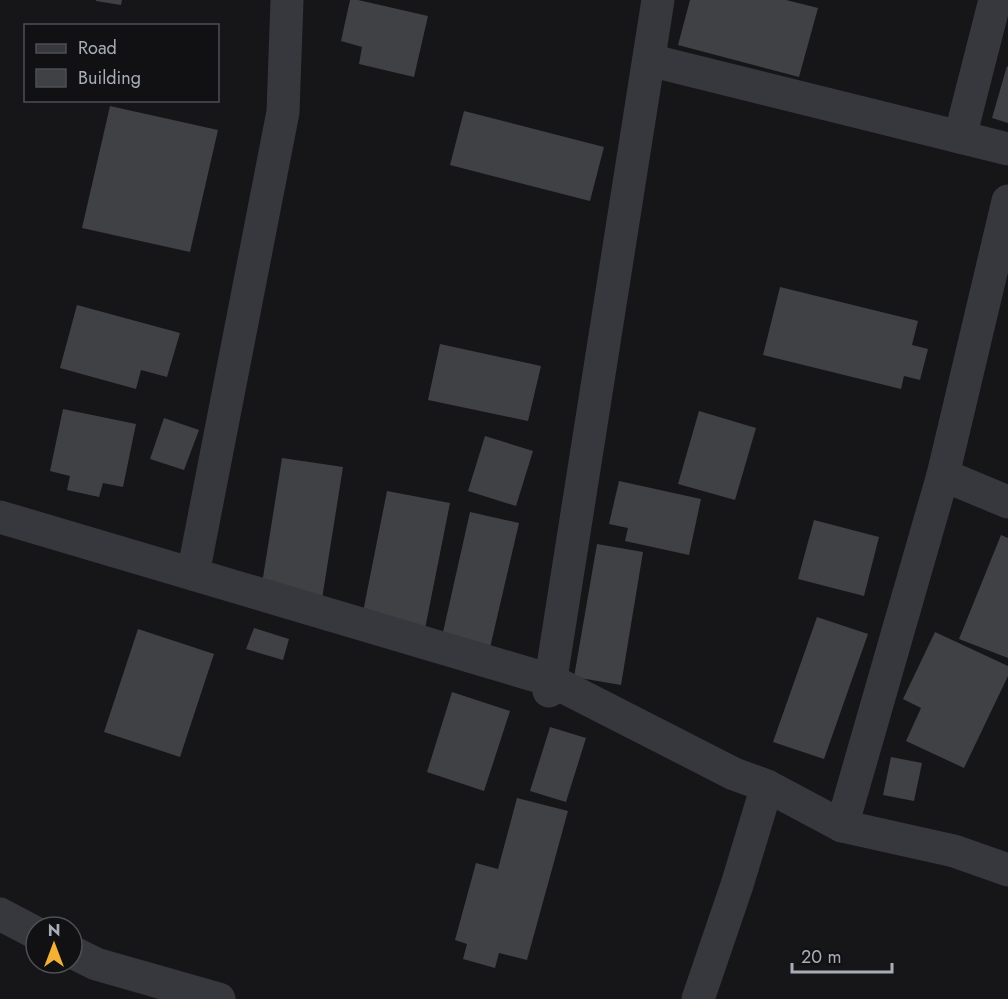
<svg xmlns="http://www.w3.org/2000/svg" width="1008" height="999" viewBox="0 0 1008 999" font-family="Jost,sans-serif">
<rect width="100%" height="100%" fill="#161618"/>
<!-- building -->
<g fill="#404145">
<path d="M 96,0 L 122,0 L 121,5 L 96,1 Z"/>
<path d="M 350,0 L 358,0 L 428,16 L 414,77 L 359,64 L 362,47 L 341,41 Z"/>
<path d="M 690,0 L 786,0 L 818,8 L 799,77 L 678,45 Z"/>
<path d="M 1007,66 L 1008,67 L 1008,123 L 992,118 Z"/>
<path d="M 110,106 L 218,130 L 190,252 L 82,228 Z"/>
<path d="M 464,111 L 604,147 L 590,201 L 450,165 Z"/>
<path d="M 780,287 L 918,321 L 912,345 L 928,349 L 920,380 L 904,376 L 901,389 L 763,355 Z"/>
<path d="M 77,305 L 180,333 L 167,377 L 141,370 L 136,389 L 60,368 Z"/>
<path d="M 440,344 L 541,366 L 528,421 L 428,400 Z"/>
<path d="M 63,409 L 136,424 L 123,487 L 103,483 L 99,497 L 67,490 L 70,476 L 50,471 Z"/>
<path d="M 699,411 L 756,428 L 735,500 L 678,484 Z"/>
<path d="M 164,418 L 199,430 L 184,470 L 150,459 Z"/>
<path d="M 485,436 L 533,451 L 516,506 L 468,491 Z"/>
<path d="M 282,458 L 343,467 L 322,599 L 261,590 Z"/>
<path d="M 619,481 L 701,499 L 689,555 L 625,541 L 628,528 L 609,524 Z"/>
<path d="M 387,491 L 450,503 L 424,634 L 361,622 Z"/>
<path d="M 470,512 L 519,523 L 489,652 L 441,641 Z"/>
<path d="M 814,520 L 879,537 L 864,596 L 798,579 Z"/>
<path d="M 1001,535 L 1008,538 L 1008,658 L 959,639 Z"/>
<path d="M 597,544 L 643,552 L 621,685 L 574,677 Z"/>
<path d="M 817,617 L 868,634 L 824,759 L 773,742 Z"/>
<path d="M 254,628 L 289,639 L 283,660 L 246,649 Z"/>
<path d="M 138,629 L 214,654 L 180,757 L 104,732 Z"/>
<path d="M 935,632 L 1008,666 L 1008,676 L 964,768 L 906,741 L 921,708 L 903,699 Z"/>
<path d="M 452,692 L 510,711 L 484,791 L 427,772 Z"/>
<path d="M 550,727 L 586,738 L 566,802 L 530,791 Z"/>
<path d="M 891,757 L 922,763 L 914,801 L 883,795 Z"/>
<path d="M 517,798 L 568,811 L 527,960 L 499,953 L 495,968 L 463,959 L 467,944 L 455,940 L 476,863 L 498,869 Z"/>
</g>
<g fill="none" stroke-linecap="round" stroke-linejoin="round">
<!-- minor -->
<g stroke="#37383d" stroke-width="33">
<path d="M 649,60 L 1008,149"/>
<path d="M 960,137 L 995,0"/>
<path d="M 943,475 L 1008,201"/>
<path d="M 0,517 L 550,680 L 734,774 L 767,786 L 737,885 L 698,999"/>
<path d="M 193,574 L 283,112 L 287,0"/>
<path d="M 550,681 L 549,691 L 658,0"/>
<path d="M 767,786 L 842,826 L 954,851 L 1008,870"/>
<path d="M 842,826 L 943,475 L 1008,502"/>
<path d="M 0,914 L 36,933"/>
<path d="M 72,952 L 96,964 L 219,999"/>
</g>
</g>
<!-- legend -->
<rect x="24" y="24" width="195" height="78" fill="#111113" stroke="#4d4f55" stroke-width="1.5"/>
<rect x="36" y="44" width="30" height="9" fill="#37383d" stroke="#4d4f55" stroke-width="1.5"/>
<text x="78" y="54" font-size="18" fill="#a8adb8">Road</text>
<rect x="36" y="69" width="30" height="18" fill="#404145" stroke="#4d4f55" stroke-width="1.5"/>
<text x="78" y="84" font-size="18" fill="#a8adb8">Building</text>
<!-- north arrow -->
<g transform="translate(54 945)"><circle r="28" fill="#111113" stroke="#4d4f55" stroke-width="1.5"/>
<path d="M0-4.5L10 22L0 15L-10 22Z" fill="#f2b134"/>
<text y="-9" font-size="16" font-weight="bold" text-anchor="middle" fill="#a8adb8">N</text>
</g>
<!-- scale -->
<path d="M792 963v9h100v-9" fill="none" stroke="#a8adb8" stroke-width="3"/>
<text x="801" y="963" font-size="18" fill="#a8adb8" stroke="#111113" stroke-width="4.5" paint-order="stroke">20 m</text>
</svg>
